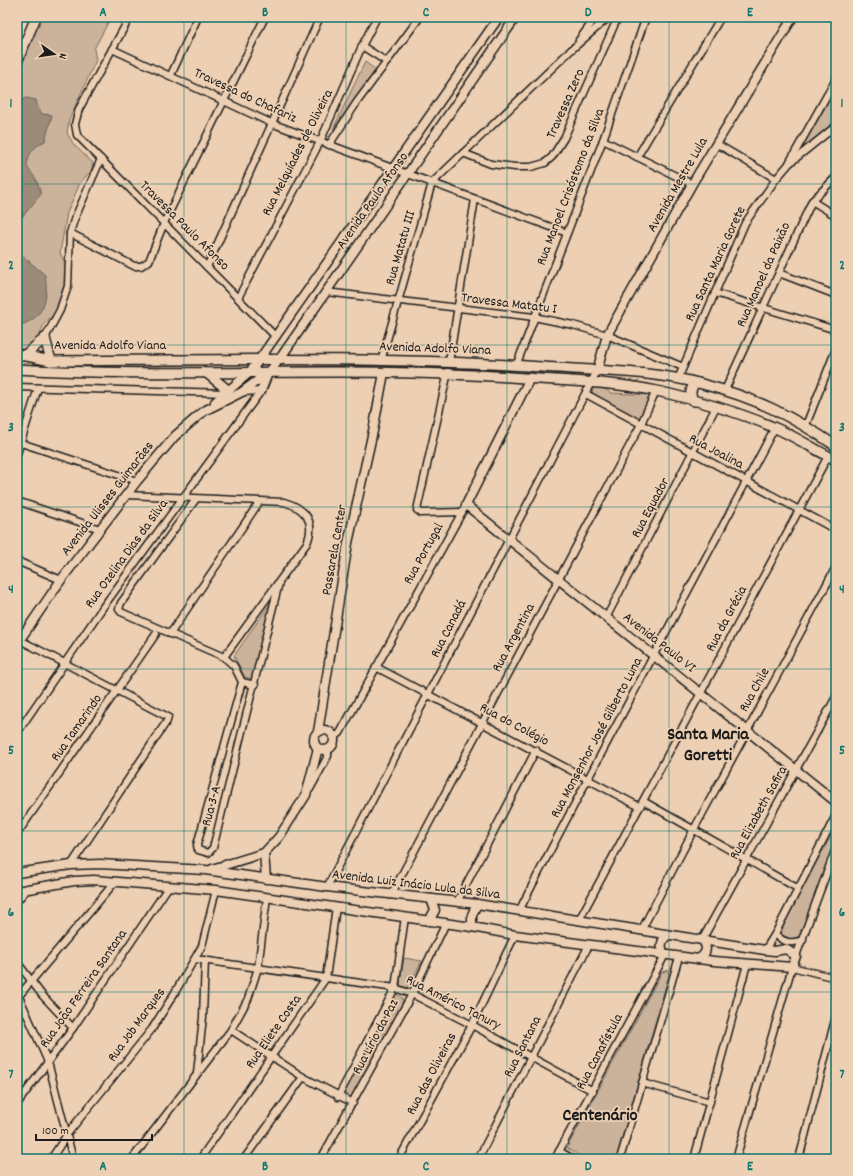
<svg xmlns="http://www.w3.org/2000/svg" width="853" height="1176" viewBox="0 0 853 1176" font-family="Dekko,sans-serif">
<rect width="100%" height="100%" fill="#edd0b3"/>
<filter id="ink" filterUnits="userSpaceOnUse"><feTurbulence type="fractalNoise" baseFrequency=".025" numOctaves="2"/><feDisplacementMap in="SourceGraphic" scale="8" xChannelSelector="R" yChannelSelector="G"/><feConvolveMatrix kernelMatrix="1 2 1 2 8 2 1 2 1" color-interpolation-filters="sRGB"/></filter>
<g filter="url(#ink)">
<!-- green -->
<g fill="#cbb29a" stroke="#74675b">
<path d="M 32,17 L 111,17 L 94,49 L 96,60 L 69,120 L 67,133 L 74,145 L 93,163 L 91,171 L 80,183 L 67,213 L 60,253 L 66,265 L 68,275 L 62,300 L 56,312 L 44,324 L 37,343 L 27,350 L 17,351 L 17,50 Z"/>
<path d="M 365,62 L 376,70 L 333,129 Z"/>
<path d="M 836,88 L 836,120 L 800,151 Z"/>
<path d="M 595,387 L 605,389 L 611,393 L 653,395 L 641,419 L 638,419 L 592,394 L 593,388 Z"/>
<path d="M 271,602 L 254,679 L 245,677 L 234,656 Z"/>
<path d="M 836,827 L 836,841 L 803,934 L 791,940 L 782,939 L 781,925 Z"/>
<path d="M 404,958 L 422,961 L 408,987 L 406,988 L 401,986 L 400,981 Z"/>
<path d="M 668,970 L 669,975 L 616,1159 L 585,1159 L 567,1148 L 662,972 Z"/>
<path d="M 397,994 L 403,999 L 402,1004 L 352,1097 L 346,1097 L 344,1094 L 344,1090 L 394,995 Z"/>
</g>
<!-- water -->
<g fill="#9d8b7a" stroke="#695f54">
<path d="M 26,98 L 36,100 L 38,108 L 42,114 L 52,115 L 45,141 C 33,147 28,153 27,167 L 36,179 L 41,194 L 18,222 L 17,233 L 17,102 Z"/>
<path d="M 17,251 L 45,275 C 49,298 44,320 17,326 Z"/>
</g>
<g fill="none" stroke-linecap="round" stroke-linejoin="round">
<!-- minor casing -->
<g stroke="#1c1c1c" stroke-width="9">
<g id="minor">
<path d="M 130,17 L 79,109 L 75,124 L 77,135 L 276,337"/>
<path d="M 579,40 L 596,17"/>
<path d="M 362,46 L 387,62"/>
<path d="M 112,49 L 271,123 L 567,233"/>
<path d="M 171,75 L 198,17"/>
<path d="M 603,140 L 692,184"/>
<path d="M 717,144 L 776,179"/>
<path d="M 329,145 L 357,102 L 420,17"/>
<path d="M 463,153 L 491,164 L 515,167 L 531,167 L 545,163 L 552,157 L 564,138 L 618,17"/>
<path d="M 637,157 L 721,17"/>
<path d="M 790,163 L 836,126"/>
<path d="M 812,201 L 836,216"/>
<path d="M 70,233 L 134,266 L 141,266 L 149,261 L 164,223 L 265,17"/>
<path d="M 207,267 L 320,17"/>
<path d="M 779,273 L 836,295"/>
<path d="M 326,292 L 534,317 L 573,325 L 607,335 L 683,367"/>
<path d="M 715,293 L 836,330"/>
<path d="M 238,298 L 320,142 L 362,46 L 377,17"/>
<path d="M 45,338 L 60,310 L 68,286 L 70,233 L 74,220 L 101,159"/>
<path d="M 381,361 L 432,183 L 571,50 L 609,17"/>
<path d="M 449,362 L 475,199"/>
<path d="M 516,366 L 603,140 L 646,17"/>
<path d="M 448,372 L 417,510 L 421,513 L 462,512"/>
<path d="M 678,379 L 745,223 L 776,179 L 788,165 L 836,79"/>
<path d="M 17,387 L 227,393"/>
<path d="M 725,390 L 812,201 L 836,177"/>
<path d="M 243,392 L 261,391"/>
<path d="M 586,394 L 836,530"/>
<path d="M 806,425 L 836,349"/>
<path d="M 21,443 L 137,481"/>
<path d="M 17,454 L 38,388"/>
<path d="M 127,495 L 284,502 C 305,508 316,521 307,543 L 224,657"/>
<path d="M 196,499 L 121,603 L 119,609 L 121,612 L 224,657 L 234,666 L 242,682 L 255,685"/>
<path d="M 17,501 L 100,529"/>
<path d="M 17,561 L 61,580"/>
<path d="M 606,618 L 716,407"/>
<path d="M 170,634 L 260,501"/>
<path d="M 20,640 L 168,717 L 167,721 L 71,865"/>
<path d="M 376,667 L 640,807"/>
<path d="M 242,682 L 197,845 L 198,850 L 208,853 L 213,848 L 279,583"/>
<path d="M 17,733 L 103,607 L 261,391"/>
<path d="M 334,738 L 340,733 L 466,505"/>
<path d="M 310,789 L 328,756 L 328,749"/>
<path d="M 643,801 L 797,888"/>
<path d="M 17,834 L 156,634"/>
<path d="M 327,887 L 597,371"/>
<path d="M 391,895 L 640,426 L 656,391"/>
<path d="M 17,901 L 28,888"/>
<path d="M 457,902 L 536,750"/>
<path d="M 519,911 C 602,749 690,589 775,427"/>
<path d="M 579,920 L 828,456"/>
<path d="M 641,931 L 693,831 L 836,567"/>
<path d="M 775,934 C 784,943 791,944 803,940"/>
<path d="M 702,940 L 836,697"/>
<path d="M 765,950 L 775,934 L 836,815"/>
<path d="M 796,956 L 836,848"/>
<path d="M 195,959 L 395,988 L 412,994 L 472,1025 L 593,1091"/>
<path d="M 17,962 L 42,995 L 73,1028"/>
<path d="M 17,992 L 48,1062 L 73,1159"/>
<path d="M 17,998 L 115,882"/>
<path d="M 231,1030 L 303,1077 L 353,1103"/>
<path d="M 197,1073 L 203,1017 L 205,960"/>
<path d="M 642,1083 L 710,1102"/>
<path d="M 338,1097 L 395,988 L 405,917"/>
<path d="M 17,1104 L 73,1028 L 169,886"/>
<path d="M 559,1151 L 573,1159"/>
<path d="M 51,1159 L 68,1133 L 152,1029 L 174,994 L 202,946 L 216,890"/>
<path d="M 132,1159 L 231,1030 L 248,999 L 258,968 L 267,897"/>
<path d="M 200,1159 L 326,978 L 336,907"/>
<path d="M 244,1159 L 303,1077"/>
<path d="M 321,1159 L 412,994 L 446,923"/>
<path d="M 399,1159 L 472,1025 L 515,935"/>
<path d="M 478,1159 L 589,945"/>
<path d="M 555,1159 L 665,955"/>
<path d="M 620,1159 L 679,957"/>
<path d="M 694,1159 L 747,964"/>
<path d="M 736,1159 L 792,967 L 836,978"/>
<path d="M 799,1159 L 836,1016"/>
</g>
</g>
<!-- tertiary casing -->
<g stroke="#1c1c1c" stroke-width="11">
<g id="tertiary">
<path d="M 597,371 L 607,335 L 692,184 L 793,17"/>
<path d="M 530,378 L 466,505 L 836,802"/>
<path d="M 261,391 L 268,373"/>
<path d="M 215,402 L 249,373 L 259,360 L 499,17"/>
<path d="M 17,644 L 61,580 L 137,481 L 175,436 L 204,411 L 242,392 L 269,372 L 279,360 L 516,17"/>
<circle cx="324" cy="740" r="10"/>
<path d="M 318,732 L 348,543 L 373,431 L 384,373"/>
<path d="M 264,853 L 266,879"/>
<path d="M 212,869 L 264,853 L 279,837 L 306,795 L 318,748"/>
<path d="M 17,873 L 71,865 L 100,864 L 205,870 L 327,887 L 477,904 L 765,950 L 775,951 L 786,949 L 796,956 L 792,967 L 714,961 L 515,935 L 472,927 L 216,890 L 94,880 L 74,881 L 17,891"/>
<path d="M 429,921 L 435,910 L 431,899"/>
<path d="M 472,927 L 472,915 L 477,904"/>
<path d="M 665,955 C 660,948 660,939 669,935"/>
<path d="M 698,959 C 706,955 709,947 702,940"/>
</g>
</g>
<!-- secondary casing -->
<g stroke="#1c1c1c" stroke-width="12">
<g id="secondary">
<path d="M 17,62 L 36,17"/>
<path d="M 45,338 L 51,361"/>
<path d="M 17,354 L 51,361 C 214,360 378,356 542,367 C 595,371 650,370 702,384 C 756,398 790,415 836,446"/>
<path d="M 24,356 L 45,338"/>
<path d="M 17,369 C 186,379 355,365 524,378 C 568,381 614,382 657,391 C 696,400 736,411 773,427 C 795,436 815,450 836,460"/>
<path d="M 208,374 L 229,391"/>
<path d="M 694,401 C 690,396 690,390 694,384 L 698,383"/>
</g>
</g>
<!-- minor -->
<use href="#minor" stroke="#edd0b3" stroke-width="6"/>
<!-- tertiary -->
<use href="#tertiary" stroke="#edd0b3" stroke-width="8"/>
<!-- secondary -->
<use href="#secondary" stroke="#edd0b3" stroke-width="9"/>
</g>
</g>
<!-- grid -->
<path fill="none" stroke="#0f766e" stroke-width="1" stroke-opacity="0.55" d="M 184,17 L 184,1159M 346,17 L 346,1159M 507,17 L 507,1159M 669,17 L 669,1159M 17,184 L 836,184M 17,345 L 836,345M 17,507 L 836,507M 17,669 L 836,669M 17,831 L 836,831M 17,992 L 836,992"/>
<g text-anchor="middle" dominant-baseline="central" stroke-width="3.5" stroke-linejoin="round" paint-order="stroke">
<!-- street labels -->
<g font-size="14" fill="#1c1c1c" stroke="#edd0b3">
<text transform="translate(245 96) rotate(25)">Travessa do Chafariz</text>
<text transform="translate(566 104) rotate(-66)">Travessa Zero</text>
<text transform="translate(298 153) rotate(-63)">Rua Melquíades de Oliveira</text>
<text transform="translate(678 185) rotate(-60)">Avenida Mestre Lula</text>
<text transform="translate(571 187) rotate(-69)">Rua Manoel Crisóstomo da Silva</text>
<text transform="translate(373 201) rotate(-55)">Avenida Paulo Afonso</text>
<text transform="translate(184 226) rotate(45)">Travessa Paulo Afonso</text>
<text transform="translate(401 248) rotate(-74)">Rua Matatu III</text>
<text transform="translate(716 264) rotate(-65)">Rua Santa Maria Gorete</text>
<text transform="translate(764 275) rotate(-66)">Rua Manoel da Paixão</text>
<text transform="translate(509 304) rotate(7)">Travessa Matatu I</text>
<text x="110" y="346">Avenida Adolfo Viana</text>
<text transform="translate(435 349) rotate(2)">Avenida Adolfo Viana</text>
<text transform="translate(716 452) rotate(28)">Rua Joalina</text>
<text transform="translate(108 499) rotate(-52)">Avenida Ulisses Guimarães</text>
<text transform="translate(651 508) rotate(-62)">Rua Equador</text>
<text transform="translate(335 550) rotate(-80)">Passarela Center</text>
<text transform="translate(127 554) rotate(-54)">Rua Ozelina Dias da Silva</text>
<text transform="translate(424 554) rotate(-61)">Rua Portugal</text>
<text transform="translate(727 619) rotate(-62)">Rua da Grécia</text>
<text transform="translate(449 629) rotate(-63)">Rua Canadá</text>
<text transform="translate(514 638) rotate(-62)">Rua Argentina</text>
<text transform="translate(659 643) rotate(38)">Avenida Paulo VI</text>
<text transform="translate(755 690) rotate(-61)">Rua Chile</text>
<text transform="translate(514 725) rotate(28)">Rua do Colégio</text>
<text transform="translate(77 728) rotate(-55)">Rua Tamarindo</text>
<text transform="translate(597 738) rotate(-62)">Rua Monsenhor José Gilberto Luna</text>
<text transform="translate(212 806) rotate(-75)">Rua 3-A</text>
<text transform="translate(759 813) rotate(-61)">Rua Elizabeth Safira</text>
<text transform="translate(416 885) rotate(7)">Avenida Luiz Inácio Lula da Silva</text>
<text transform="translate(84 989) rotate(-55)">Rua João Ferreira Santana</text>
<text transform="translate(453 1003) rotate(27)">Rua Américo Tanury</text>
<text transform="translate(137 1025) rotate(-54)">Rua Job Marques</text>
<text transform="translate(274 1032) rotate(-55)">Rua Eliete Costa</text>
<text transform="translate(376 1037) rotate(-62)">Rua Lírio da Paz</text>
<text transform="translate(523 1047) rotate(-63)">Rua Santana</text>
<text transform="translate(600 1052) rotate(-62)">Rua Canafístula</text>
<text transform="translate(432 1074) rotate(-62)">Rua das Oliveiras</text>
</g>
<!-- district labels -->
<g font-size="18" font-weight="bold" fill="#1c1c1c" stroke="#edd0b3">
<text x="708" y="735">Santa Maria<tspan x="708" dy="21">Goretti</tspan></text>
<text x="600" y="1116">Centenário</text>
</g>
</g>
<!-- margin -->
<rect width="853" height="1176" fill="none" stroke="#edd0b3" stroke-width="44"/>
<!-- north arrow -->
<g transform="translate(54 54) rotate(103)" stroke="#edd0b3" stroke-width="3" paint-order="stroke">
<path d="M0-3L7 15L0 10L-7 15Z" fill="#1c1c1c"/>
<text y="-6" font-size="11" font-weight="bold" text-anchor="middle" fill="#1c1c1c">N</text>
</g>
<!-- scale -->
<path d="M36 1134v6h116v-6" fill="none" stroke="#1c1c1c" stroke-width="2"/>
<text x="42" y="1134" font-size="12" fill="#1c1c1c" stroke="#edd0b3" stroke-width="3" paint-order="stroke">100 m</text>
<rect x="22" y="22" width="809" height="1132" fill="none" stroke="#0f766e" stroke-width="1.5"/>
<g font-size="13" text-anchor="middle" font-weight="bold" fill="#0f766e">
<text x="103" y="16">A</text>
<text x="265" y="16">B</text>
<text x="426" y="16">C</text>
<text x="588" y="16">D</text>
<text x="750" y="16">E</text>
<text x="11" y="107">1</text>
<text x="842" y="107">1</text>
<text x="11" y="269">2</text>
<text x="842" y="269">2</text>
<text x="11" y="431">3</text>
<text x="842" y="431">3</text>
<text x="11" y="593">4</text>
<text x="842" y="593">4</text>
<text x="11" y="754">5</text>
<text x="842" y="754">5</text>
<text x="11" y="916">6</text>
<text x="842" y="916">6</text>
<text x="11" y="1078">7</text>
<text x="842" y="1078">7</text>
<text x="103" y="1170">A</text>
<text x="265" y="1170">B</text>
<text x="426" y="1170">C</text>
<text x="588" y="1170">D</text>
<text x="750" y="1170">E</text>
</g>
</svg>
